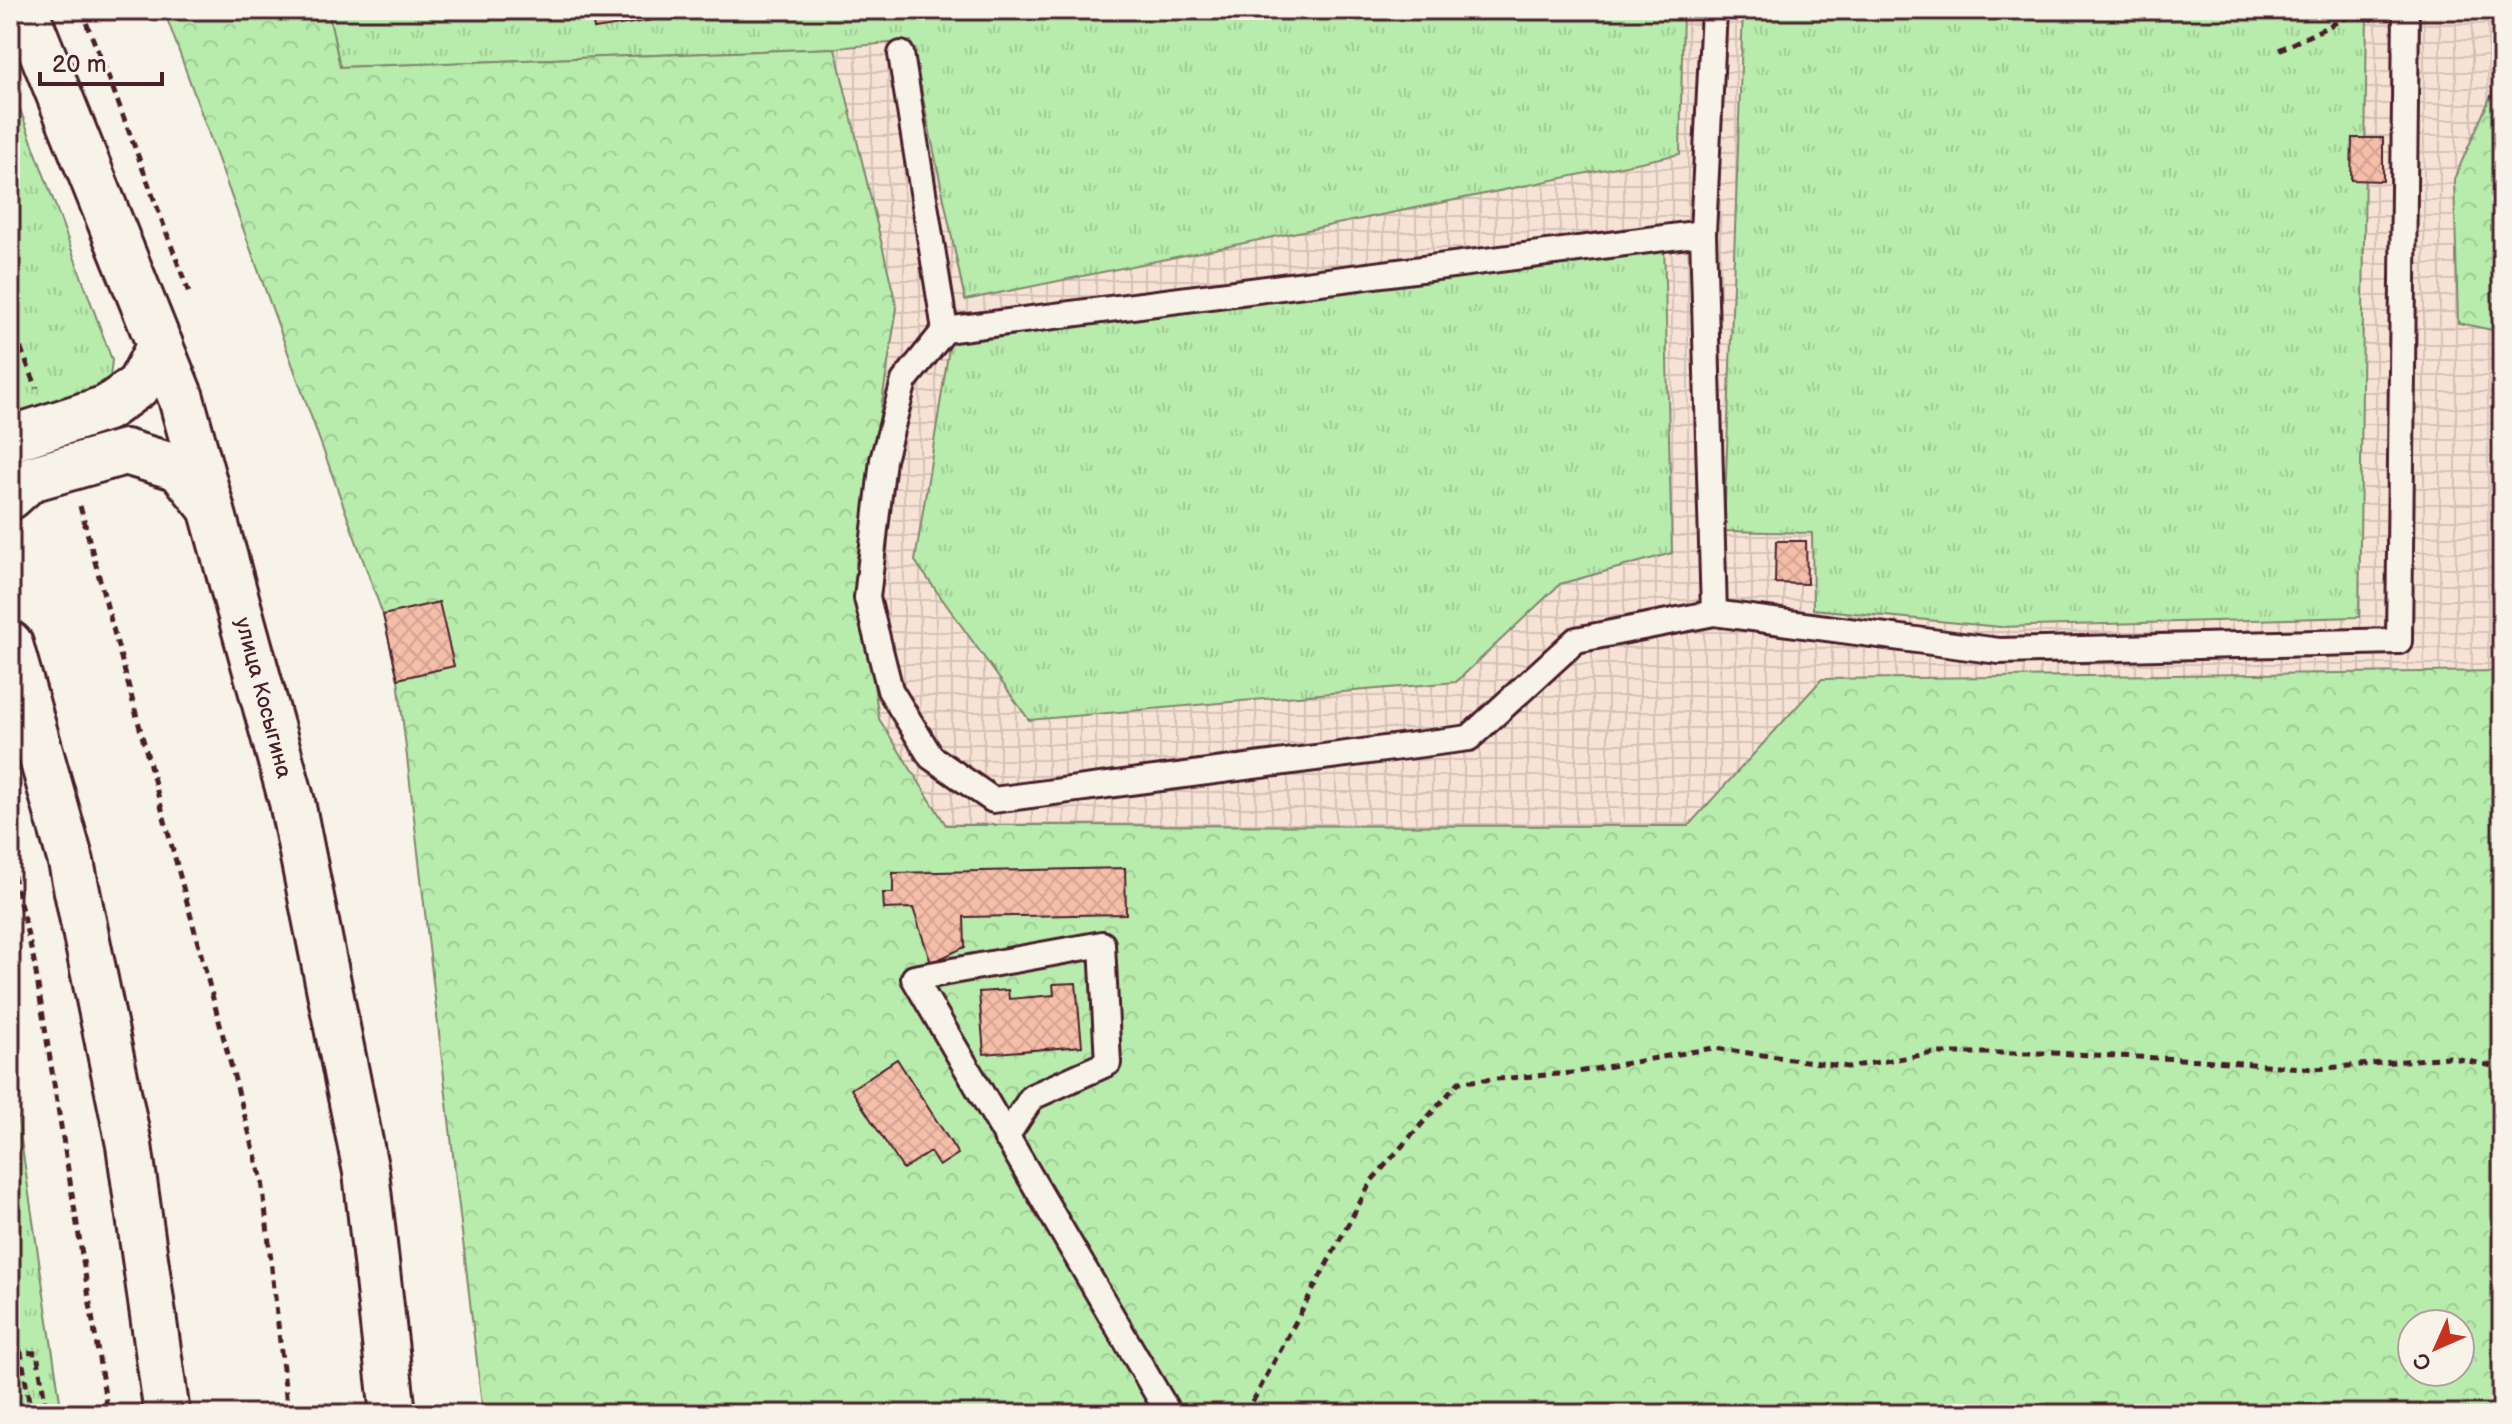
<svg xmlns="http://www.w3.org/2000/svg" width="2512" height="1424" viewBox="0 0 2512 1424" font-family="'Balsamiq Sans',sans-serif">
<defs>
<pattern id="industrial-grid" width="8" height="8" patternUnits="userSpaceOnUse" patternTransform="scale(2)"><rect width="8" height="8" fill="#f6e3d5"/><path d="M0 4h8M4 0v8" fill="none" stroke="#d4c2b7"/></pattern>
<pattern id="grass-tufts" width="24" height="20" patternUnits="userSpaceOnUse" patternTransform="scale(2)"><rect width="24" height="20" fill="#b7ecad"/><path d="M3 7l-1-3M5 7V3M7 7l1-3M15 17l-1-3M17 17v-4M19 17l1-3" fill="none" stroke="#9fca95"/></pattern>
<pattern id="forest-crowns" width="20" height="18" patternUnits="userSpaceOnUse" patternTransform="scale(2)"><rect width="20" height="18" fill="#b7ecad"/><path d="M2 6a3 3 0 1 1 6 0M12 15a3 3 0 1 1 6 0" fill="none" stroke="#9fca95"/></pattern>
<pattern id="building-cross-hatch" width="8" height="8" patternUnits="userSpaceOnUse" patternTransform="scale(2)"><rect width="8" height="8" fill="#f5bea9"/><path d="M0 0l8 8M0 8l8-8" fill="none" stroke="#d4a392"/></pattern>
</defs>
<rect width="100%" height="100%" fill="#f7f3e8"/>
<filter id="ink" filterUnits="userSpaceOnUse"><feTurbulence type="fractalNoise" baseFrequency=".0125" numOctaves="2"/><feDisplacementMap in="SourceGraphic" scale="16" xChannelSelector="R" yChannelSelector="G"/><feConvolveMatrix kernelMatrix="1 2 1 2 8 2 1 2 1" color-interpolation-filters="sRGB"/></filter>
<g filter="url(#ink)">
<!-- industrial -->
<path fill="url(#industrial-grid)" d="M 328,10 L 2502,10 L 2502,876 L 1089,1168 Z"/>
<!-- grass -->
<g fill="url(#grass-tufts)" stroke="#80866c" stroke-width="2">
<path d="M 328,10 L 1683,10 L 1680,154 L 965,300 L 911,41 L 835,48 L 340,67 Z"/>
<path d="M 1743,10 L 2367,10 L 2359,617 L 2000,627 L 1813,609 L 1812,533 L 1724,531 Z"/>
<path d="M 10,82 L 112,360 L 110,377 L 104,391 L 10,425 Z"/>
<path d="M 1664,242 L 1672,553 L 1560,584 L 1456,682 L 1029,720 L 915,561 L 950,342 Z"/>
<path d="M 10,1067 L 62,1414 L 10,1414 Z"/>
</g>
<!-- forest -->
<g fill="url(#forest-crowns)" stroke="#80866c" stroke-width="2" fill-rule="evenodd">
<path d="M 164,10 L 328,10 L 340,67 L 835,48 L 897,308 L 856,563 L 879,719 L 946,825 L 1688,826 L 1822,679 L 2502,671 L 2502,1414 L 483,1414 L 398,679 L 383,615 ZM 2412,1324 L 2460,1324 L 2460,1372 L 2412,1372 Z"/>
<path d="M 2502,71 L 2502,332 L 2458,323 L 2454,179 Z"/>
</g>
<!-- building -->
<g fill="url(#building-cross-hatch)" stroke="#4a1f2b" stroke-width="2">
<path d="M 591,10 L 665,10 L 666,18 L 594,29 Z"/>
<path d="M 2352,138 L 2383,138 L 2383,181 L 2351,180 Z"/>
<path d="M 1776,541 L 1806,541 L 1807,584 L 1775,583 Z"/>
<path d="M 439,602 L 454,666 L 398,679 L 383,615 Z"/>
<path d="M 1125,868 L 1126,914 L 964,917 L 965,947 L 931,963 L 913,908 L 884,909 L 883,893 L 893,893 L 893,873 Z"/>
<path d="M 1076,983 L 1082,1046 L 984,1054 L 979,992 L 1008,990 L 1009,999 L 1054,995 L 1053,984 Z"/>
<path d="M 897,1059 L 958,1154 L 939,1166 L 930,1152 L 903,1169 L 851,1089 Z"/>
</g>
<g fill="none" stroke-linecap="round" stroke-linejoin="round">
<!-- service casing -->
<g stroke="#4a1f2b" stroke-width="30">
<g id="service">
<path d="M 901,54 L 945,330"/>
<path d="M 1703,233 L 945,330 L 904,381 L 883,460 L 867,598 L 890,690 L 931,757 L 993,800 L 1469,738 L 1576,640 L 1714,613 L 1999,651 L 2399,641 L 2406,10"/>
<path d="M 1714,613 L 1703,233 L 1714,10"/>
<path d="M 1006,1137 L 1032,1097 L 1108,1063 L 1102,944 L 914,978 L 1169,1414"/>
</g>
</g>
<!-- tertiary casing -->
<g stroke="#4a1f2b" stroke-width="50">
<g id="tertiary">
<path d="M 10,439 L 107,408 L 139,385 L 160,345"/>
<path d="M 10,497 L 30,479 L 125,452 L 179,468 L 211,508"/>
</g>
</g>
<!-- secondary casing -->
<g stroke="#4a1f2b" stroke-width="50">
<g id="secondary">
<path d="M 25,10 L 181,398 L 292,802 L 366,1172 L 393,1414"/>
<path d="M 10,644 L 71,862 L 129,1145 L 167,1414"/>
</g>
</g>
<!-- path -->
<g stroke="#4a1f2b" stroke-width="5" stroke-dasharray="8 6" stroke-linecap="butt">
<path d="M 81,10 L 109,78 L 189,293"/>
<path d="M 591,14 L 616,10"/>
<path d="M 2279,50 L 2350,16 L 2373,19"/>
<path d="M 10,322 L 37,388"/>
<path d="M 80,506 L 262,1180 L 288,1414"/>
<path d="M 10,861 L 34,961 L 108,1414"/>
<path d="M 10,999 L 22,997"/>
<path d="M 31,1414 L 21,1352 L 37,1353 L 47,1414"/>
<path d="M 1246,1414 L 1372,1180 L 1459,1082 L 1572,1073 L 1713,1048 L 1848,1067 L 1934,1053 L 2052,1053 L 2202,1060 L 2315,1069 L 2449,1057 L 2502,1068"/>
</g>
<!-- service -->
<use href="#service" stroke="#f7f3e8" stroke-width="24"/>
<!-- tertiary -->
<use href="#tertiary" stroke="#f7f3e8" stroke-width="44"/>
<!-- secondary -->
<use href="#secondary" stroke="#f7f3e8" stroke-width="44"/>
</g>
</g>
<g text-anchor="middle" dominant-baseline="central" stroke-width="6" stroke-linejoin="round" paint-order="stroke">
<!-- street labels -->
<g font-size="22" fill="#4a1f2b" stroke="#f7f3e8">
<text transform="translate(263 698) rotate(75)">улица Косыгина</text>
</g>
</g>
<!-- margin -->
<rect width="2512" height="1424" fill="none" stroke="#f7f3e8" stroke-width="40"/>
<rect x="20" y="20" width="2472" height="1384" fill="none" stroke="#4a1f2b" stroke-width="3" filter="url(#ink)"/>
<!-- north arrow -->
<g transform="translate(2436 1348) rotate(225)"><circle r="38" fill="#f7f3e8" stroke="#b29e9c" stroke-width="2"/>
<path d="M0-6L14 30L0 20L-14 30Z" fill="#c8321e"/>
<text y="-12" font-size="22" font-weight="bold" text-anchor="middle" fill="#4a1f2b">С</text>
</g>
<!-- scale -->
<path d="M40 72v12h122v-12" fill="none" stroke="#4a1f2b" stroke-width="4"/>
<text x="52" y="72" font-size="24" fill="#4a1f2b" stroke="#f7f3e8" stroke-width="6" paint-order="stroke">20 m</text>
</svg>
